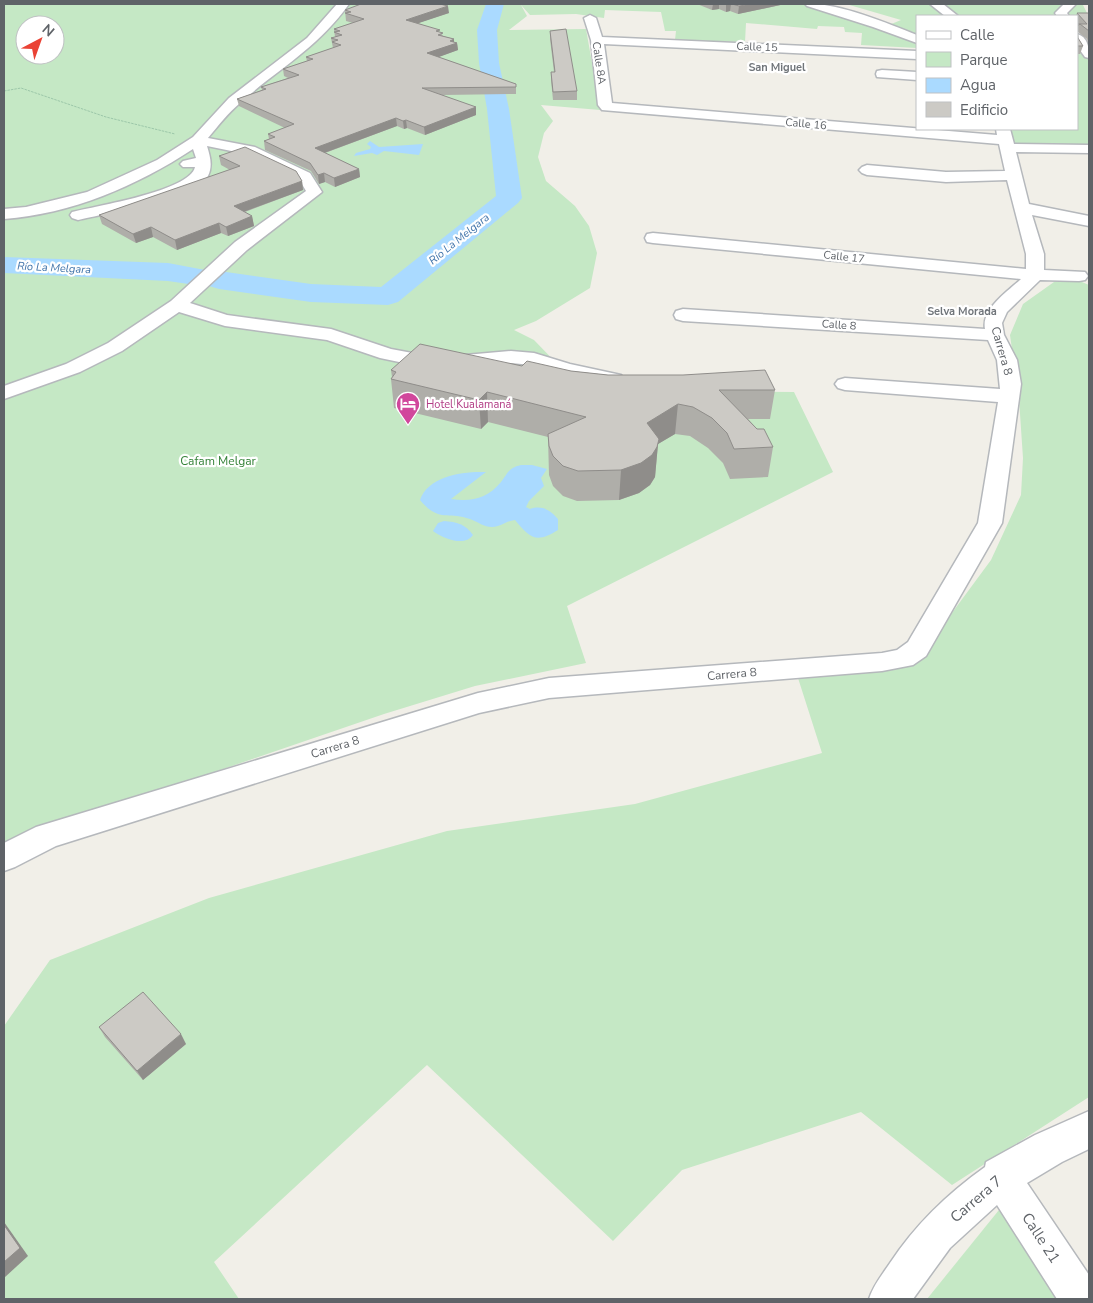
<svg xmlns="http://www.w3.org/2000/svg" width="1093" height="1303" viewBox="0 0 1093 1303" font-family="'Nunito Sans',sans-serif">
<rect width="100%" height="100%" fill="#f1efe8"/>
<!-- green -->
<g fill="#c5e8c5" fill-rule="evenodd">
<path d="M 4,4 L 808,4 L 917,42 L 917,48 L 861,45 L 862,33 L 845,32 L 844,27 L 818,26 L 817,29 L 746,23 L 745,42 L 675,40 L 676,31 L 665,31 L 661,12 L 605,10 L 604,18 L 576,14 L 530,15 L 521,5 L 527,16 L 509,30 L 586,29 L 600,108 L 600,110 L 541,105 L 553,121 L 544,133 L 538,157 L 546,181 L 575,206 L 589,226 L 597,253 L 590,288 L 536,321 L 514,330 L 534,340 L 565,372 L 609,390 L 794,392 L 833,472 L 567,606 L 586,663 L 475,686 L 384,714 L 4,844 ZM 25,25 L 55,25 L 55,55 L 25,55 Z"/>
<path d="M 846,4 L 1089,4 L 1083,5 L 1089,17 L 917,16 L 917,33 L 911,33 L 889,25 L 901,20 Z"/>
<path d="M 1077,41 L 1089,58 L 1089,147 L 1012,145 L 1009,129 L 1077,129 Z"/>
<path d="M 1075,279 L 1089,285 L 1089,1097 L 952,1185 L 861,1112 L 682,1170 L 613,1241 L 427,1065 L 214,1262 L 239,1299 L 4,1299 L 4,1026 L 50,960 L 209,898 L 447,831 L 635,804 L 822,753 L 798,678 L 915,663 L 991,560 L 1021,495 L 1023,458 L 1019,399 L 1010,335 L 1023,304 L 1054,282 Z"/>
<path d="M 1003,1205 L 1064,1299 L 927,1299 Z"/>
</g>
<!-- water -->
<g fill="#aadaff">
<path d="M 370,141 L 379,147 L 423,144 L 419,155 L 384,151 L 377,155 L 372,153 L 354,156 L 356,153 L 370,149 L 371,147 L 367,144 Z"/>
<path d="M 521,465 L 532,465 L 547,469 L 541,478 L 544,486 L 529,501 L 526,507 L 530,509 C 542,505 550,510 558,519 L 558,530 C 536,544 530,538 515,520 C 506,521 501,527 492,527 C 484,527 478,522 470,519 C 447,511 439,523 420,500 C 428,476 463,471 486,472 L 451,499 C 471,502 487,499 501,482 C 508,473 508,468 521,465 Z"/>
<path d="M 444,521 C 457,522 465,524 473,535 C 465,547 444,539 433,531 L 438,523 Z"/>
</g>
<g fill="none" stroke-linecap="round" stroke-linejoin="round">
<!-- river -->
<path fill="#aadaff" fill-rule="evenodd" d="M 486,4 L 504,4 L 497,30 L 499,63 L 509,109 L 522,198 L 518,203 L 398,302 L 388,305 L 311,302 L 219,289 L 209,286 L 206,281 L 195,285 L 168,281 L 4,273 L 4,257 L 168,263 L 205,270 L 208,275 L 219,271 L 311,284 L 381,287 L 496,196 L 487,109 L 479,63 L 477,30 Z"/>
<!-- minor casing -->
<g stroke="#b5b8bc" stroke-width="3">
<g id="minor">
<path d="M 337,4 L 349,4 C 317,49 279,68 240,103 C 228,113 218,126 208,138 L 255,147 L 310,173 L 322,192 L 247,250 L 190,303 L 227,315 L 331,329 L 391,349 L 423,355 L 465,355 L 511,351 L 534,353 L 570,364 L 621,375 L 624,379 L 621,383 L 614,385 L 566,375 L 532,365 L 511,363 L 465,367 L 423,367 L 380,358 L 327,340 L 225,326 L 179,312 L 122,351 L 80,372 L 4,399 L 4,386 L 66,364 L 108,343 L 171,301 L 235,242 L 306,191 L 299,179 L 246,154 L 207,146 C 210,156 213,166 208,176 C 195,198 104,214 78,220 L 72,218 L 70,215 L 72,212 C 96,206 190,191 195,167 L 183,167 L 180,164 L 183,161 L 196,158 L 193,149 C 137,186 71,214 4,219 L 4,209 L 26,207 L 87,192 L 157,160 L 193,137 L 229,98 L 307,38 Z"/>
<path d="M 805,4 C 837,2 886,23 917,35 L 917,43 L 873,27 L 807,6 Z"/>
<path d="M 930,4 L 943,4 L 958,16 L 945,16 Z"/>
<path d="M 1064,4 L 1076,4 L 1067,13 L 1069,16 L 1057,16 L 1055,13 Z"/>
<path d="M 590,15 L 596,18 L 602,37 L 917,51 L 917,59 L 604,44 L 612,103 L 997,135 L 996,129 L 1010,129 L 1014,144 L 1089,145 L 1089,153 L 1016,152 L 1029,204 L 1089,216 L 1089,226 L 1032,215 L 1044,254 L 1044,270 L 1085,272 L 1088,276 L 1085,280 L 1079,281 L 1040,280 L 1007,312 L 1002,323 L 1004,335 L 1017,360 L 1021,384 L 1002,523 L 926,656 L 913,665 L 882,671 L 549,698 L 479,713 L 56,846 L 15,867 L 4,871 L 4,843 L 36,827 L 478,693 L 549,678 L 882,653 L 897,650 L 908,642 L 978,523 L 998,402 L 845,390 L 838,388 L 835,384 L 838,380 L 845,378 L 1000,389 L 997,360 L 988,340 L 683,321 L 676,319 L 674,315 L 676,311 L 683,309 L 985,329 C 981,309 1008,291 1021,279 L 653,243 L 647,242 L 645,238 L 647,234 L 653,233 L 1026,269 L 1026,254 L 1007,180 L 946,182 L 867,175 L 862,173 L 859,170 L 862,167 L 867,165 L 946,172 L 1005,171 L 999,144 L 602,110 L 598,105 L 591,40 L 584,18 Z"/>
<path d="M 1077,34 C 1088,37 1089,48 1089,58 L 1085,57 L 1077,46 Z"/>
<path d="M 882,70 L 917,72 L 917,80 L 877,77 L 876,74 L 877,71 Z"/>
<path d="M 1089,1111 L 1089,1149 L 1062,1162 L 1027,1183 L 1089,1275 L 1089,1299 L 1057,1299 L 997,1205 L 950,1248 L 913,1299 L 869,1299 C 873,1286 882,1275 890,1263 C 916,1224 947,1194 985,1167 L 986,1162 L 1035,1135 Z"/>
</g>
</g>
<!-- path -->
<path stroke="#9cc7a9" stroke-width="1" stroke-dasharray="2.5 1" stroke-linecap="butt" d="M 4,91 L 21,88 L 106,117 L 175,134"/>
<!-- minor -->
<use href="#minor" fill="#fff" fill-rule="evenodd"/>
</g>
<!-- wall -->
<g fill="#afaea9">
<path d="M 697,4 L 785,4 L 738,14 L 730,11 L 726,12 L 719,9 L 712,10 Z"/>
<path d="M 345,10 L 449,13 L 418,23 L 440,32 L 443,36 L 454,39 L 454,42 L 457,43 L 458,50 L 438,57 L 516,84 L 516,94 L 443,95 L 476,115 L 425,135 L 407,128 L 404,129 L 397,126 L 325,153 L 359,169 L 360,177 L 335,187 L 325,182 L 319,184 L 311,171 L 265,150 L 264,141 L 269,139 L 268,134 L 285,128 L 239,106 L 237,99 L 262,90 L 261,87 L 288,78 L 284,76 L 283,69 L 307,61 L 306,57 L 333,48 L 331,38 L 335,37 L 334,29 L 353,23 L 346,21 Z"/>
<path d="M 1077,13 L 1089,13 L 1089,47 L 1087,39 L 1078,32 L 1078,38 L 1083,46 L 1080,54 L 1077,54 L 1077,16 L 1076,16 Z"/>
<path d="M 550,31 L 577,91 L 577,100 L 553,100 L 551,80 L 551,72 L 554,72 L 550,39 Z"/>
<path d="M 219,156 L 302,181 L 303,190 L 245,212 L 252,216 L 254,226 L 228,236 L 221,233 L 177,250 L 153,237 L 136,243 L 102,224 L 99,215 L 230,170 L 221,165 Z"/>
<path d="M 522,366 L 571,371 L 608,375 L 775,390 L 770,419 L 748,419 L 773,447 L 768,477 L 730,479 L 723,463 L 708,448 L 690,436 L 675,434 L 658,444 L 655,477 L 650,485 L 639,493 L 619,500 L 577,501 L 563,496 L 553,486 L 549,475 L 548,437 L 488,422 L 481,429 L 394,408 L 391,379 L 392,377 L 391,370 Z"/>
<path d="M 99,1027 L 186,1044 L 143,1080 L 105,1037 Z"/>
</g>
<!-- shaded-wall -->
<g fill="#8f8d8a">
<path d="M 713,4 L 719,4 L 719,9 L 712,10 Z"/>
<path d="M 726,4 L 731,4 L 730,11 L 726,12 Z"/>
<path d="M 752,4 L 785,4 L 738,14 L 739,6 Z"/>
<path d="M 448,6 L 449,13 L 407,27 L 406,20 Z"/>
<path d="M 454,39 L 454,44 L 457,43 L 458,50 L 428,61 L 427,53 Z"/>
<path d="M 476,107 L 476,115 L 425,135 L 424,127 Z"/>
<path d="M 396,118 L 397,126 L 316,156 L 315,148 Z"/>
<path d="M 406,120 L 407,128 L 404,129 L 403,121 Z"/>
<path d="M 359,169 L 360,177 L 335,187 L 334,178 Z"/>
<path d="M 324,173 L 325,182 L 319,184 L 318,175 Z"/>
<path d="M 302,181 L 303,190 L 235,215 L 234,206 Z"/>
<path d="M 252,216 L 254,226 L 228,236 L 226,227 Z"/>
<path d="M 219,223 L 221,233 L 177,250 L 175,240 Z"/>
<path d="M 151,227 L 153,237 L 136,243 L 133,234 Z"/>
<path d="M 487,392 L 488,422 L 481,429 L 479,400 Z"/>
<path d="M 678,404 L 675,434 L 658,444 L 655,477 L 650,485 L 639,493 L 619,500 L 621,470 L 647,423 Z"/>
<path d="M 181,1034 L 186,1044 L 143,1080 L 137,1071 Z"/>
<path d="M 4,1222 L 28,1256 L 4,1278 Z"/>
</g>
<!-- building -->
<g fill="#cccac5" stroke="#8f8d8a">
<path d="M 361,4 L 440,4 L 448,6 L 406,20 L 440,30 L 436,31 L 443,33 L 438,35 L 454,39 L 450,41 L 457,43 L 427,53 L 516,84 L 516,87 L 422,88 L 476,107 L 424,127 L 406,120 L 403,121 L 396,118 L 315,148 L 359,169 L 334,178 L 324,173 L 318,175 L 310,163 L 264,141 L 275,137 L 268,134 L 294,124 L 237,99 L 266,89 L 261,87 L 299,75 L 283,69 L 313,59 L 306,57 L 341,45 L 332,42 L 338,40 L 331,38 L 342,35 L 334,32 L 340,31 L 334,29 L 364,19 L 345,13 L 351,12 L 345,10 Z"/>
<path d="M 732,4 L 752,4 L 739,6 Z"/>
<path d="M 1077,13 L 1089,13 L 1089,31 L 1080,24 L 1077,26 L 1078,38 L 1083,46 L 1077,46 L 1077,24 L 1087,24 Z"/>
<path d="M 566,29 L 577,91 L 553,92 L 551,72 L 555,72 L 550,31 Z"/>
<path d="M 245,147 L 296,171 L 302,181 L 234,206 L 252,216 L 226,227 L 219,223 L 175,240 L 151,227 L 133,234 L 99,215 L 240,166 L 219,156 Z"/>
<path d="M 420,344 L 522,366 L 527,361 L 571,371 L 608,375 L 683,375 L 765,370 L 775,390 L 719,390 L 757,429 L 764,429 L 773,447 L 734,449 L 727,433 L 712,418 L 693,407 L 678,404 L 647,423 L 659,439 L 657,447 L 652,455 L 641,463 L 621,470 L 578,471 L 563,466 L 553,456 L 549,446 L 548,434 L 586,417 L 487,392 L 479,400 L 391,379 L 396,372 L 391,370 Z"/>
<path d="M 143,992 L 181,1034 L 137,1071 L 99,1027 Z"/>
<path d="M 4,1225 L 20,1248 L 4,1262 Z"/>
</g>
<!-- icons -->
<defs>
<g id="hotel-pin" transform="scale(1.25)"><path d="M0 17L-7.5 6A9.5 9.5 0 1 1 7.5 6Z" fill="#d1479c" stroke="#fff"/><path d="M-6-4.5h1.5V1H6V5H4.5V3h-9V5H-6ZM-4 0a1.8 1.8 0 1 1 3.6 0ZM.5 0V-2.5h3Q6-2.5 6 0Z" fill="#fff"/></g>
</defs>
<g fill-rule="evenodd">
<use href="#hotel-pin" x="408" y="404"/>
</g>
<g text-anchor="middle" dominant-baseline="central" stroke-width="4.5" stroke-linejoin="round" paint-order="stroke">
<!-- far-street labels -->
<g font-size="11" fill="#5f6368" stroke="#fff">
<text transform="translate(757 47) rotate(2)">Calle 15</text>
<text transform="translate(599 63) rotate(82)">Calle 8A</text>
<text transform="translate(806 124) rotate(5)">Calle 16</text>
<text transform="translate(844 257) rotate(6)">Calle 17</text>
<text transform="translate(839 325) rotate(4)">Calle 8</text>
</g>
<!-- far-neighbourhood labels -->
<g font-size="11" font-weight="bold" fill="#70757a" stroke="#fff">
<text x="777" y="67">San Miguel</text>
<text x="962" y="311">Selva Morada</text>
</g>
<!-- far-water labels -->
<g font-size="11" font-style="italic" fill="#4174aa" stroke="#fff">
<text transform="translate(459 239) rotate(-39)">Río La Melgara</text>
<text transform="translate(54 268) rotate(3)">Río La Melgara</text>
</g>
<!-- far-hotel labels -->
<g font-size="11" fill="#b23c85" stroke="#fff" text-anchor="start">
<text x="426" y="404">Hotel Kualamaná</text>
</g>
<!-- street labels -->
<g font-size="12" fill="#5f6368" stroke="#fff">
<text transform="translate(1002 351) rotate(74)">Carrera 8</text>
<text transform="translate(732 674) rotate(-5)">Carrera 8</text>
<text transform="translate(335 747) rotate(-17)">Carrera 8</text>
</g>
<!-- park labels -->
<g font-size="12" fill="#348238" stroke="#fff">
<text x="218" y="461">Cafam Melgar</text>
</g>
<!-- near-street labels -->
<g font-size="15" fill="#5f6368" stroke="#fff">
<text transform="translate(976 1199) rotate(-41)">Carrera 7</text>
<text transform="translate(1041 1238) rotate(57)">Calle 21</text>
</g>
</g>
<!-- border -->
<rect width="1093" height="1303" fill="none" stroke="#5f6368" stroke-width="10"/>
<!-- legend -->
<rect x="916" y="15" width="162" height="115" fill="#ffffff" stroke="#bfc1c3"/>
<rect x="926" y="31" width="25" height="8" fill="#ffffff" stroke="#bfc1c3"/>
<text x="960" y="40" font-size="15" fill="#5f6368">Calle</text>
<rect x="926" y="52" width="25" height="15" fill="#c5e8c5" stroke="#bfc1c3"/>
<text x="960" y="65" font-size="15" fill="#5f6368">Parque</text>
<rect x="926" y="78" width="25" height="15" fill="#aadaff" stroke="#bfc1c3"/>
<text x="960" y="90" font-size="15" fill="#5f6368">Agua</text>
<rect x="926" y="102" width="25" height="15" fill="#cccac5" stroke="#bfc1c3"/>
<text x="960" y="115" font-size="15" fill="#5f6368">Edificio</text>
<!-- north arrow -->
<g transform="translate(40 40) rotate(41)"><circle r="24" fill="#ffffff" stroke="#bfc1c3"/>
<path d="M0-4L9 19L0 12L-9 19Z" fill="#ea4335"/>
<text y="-8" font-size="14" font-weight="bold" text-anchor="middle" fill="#5f6368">N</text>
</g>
</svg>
